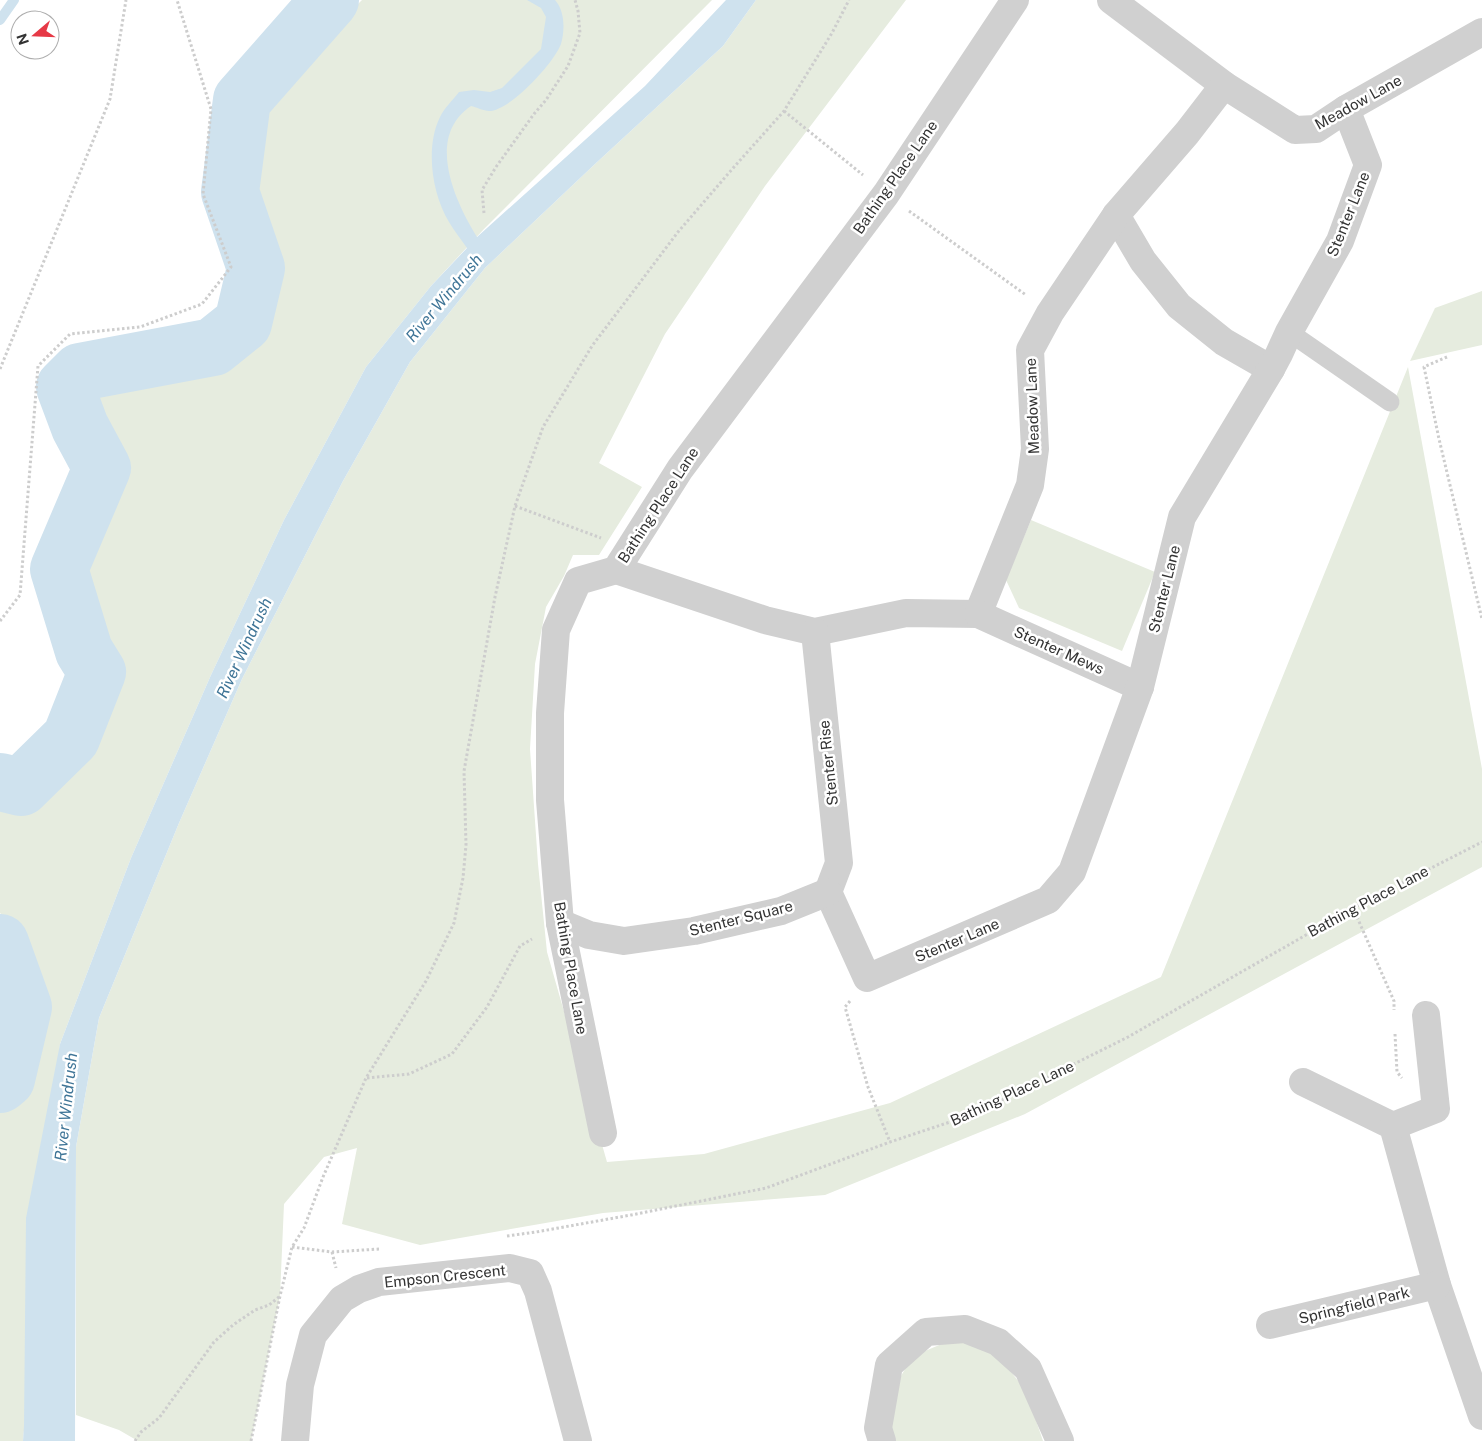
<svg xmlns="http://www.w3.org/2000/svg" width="1482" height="1441" viewBox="0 0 1482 1441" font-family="'Public Sans',sans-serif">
<rect width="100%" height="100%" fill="#fff"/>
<!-- green -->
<g fill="#e6ecdf">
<path d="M 362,0 L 712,0 L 484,229 L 431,286 L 366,367 L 284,520 L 211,675 L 131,858 L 60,1044 L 23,1441 L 0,1441 L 0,1106 L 15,1095 L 37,1009 L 11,925 L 0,913 L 0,795 L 25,799 L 83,750 L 113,673 L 76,566 L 117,472 L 83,389 L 221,357 L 255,332 L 273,271 L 248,191 L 255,107 Z"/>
<path d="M 756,0 L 906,0 L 765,186 L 665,334 L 599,463 L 642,487 L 599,555 L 573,555 L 564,576 L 546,607 L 535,664 L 530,749 L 538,864 L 547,952 L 607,1162 L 704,1154 L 890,1103 L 1161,977 L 1408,367 L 1482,769 L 1482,867 L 1025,1114 L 825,1195 L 603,1213 L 420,1245 L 342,1224 L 357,1148 L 324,1157 L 284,1204 L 280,1296 L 251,1441 L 138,1441 L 119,1430 L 76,1415 L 76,1147 L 99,1018 L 179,823 L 242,679 L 343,481 L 410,362 L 485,268 L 595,164 L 723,46 Z"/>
<path d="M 1482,291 L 1482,345 L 1410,361 L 1435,308 Z"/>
<path d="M 1031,520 L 1155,572 L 1122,651 L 1019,608 L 1006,580 Z"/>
<path d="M 944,1343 L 966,1343 L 989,1351 L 1002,1360 L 1026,1391 L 1043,1441 L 894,1441 L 889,1411 L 893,1389 L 907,1366 L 925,1351 Z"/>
</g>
<!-- water -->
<path fill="#cfe2ee" d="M 527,0 L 555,0 C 565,11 565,30 561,44 C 554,63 510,111 489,111 C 484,111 476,107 471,106 C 425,137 455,201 477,237 L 645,86 L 726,0 L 756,0 L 723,46 L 595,164 L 485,268 L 410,362 L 343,481 L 242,679 L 179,823 L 99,1018 L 76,1147 L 75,1441 L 23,1441 L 24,1426 L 26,1218 L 60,1044 L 131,858 L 211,675 L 284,520 L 366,367 L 431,286 L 467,248 C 461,239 454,231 449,222 C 432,194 425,147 440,117 C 444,108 453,100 459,92 L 474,90 L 490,92 L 502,88 L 541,49 L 546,17 L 541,8 Z"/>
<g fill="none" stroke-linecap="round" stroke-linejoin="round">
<!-- stream -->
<path stroke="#cfe2ee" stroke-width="10" d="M 0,20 L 14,0"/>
<!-- river -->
<g stroke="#cfe2ee" stroke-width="58">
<path d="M 0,782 L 21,787 L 71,738 L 97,672 L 84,651 L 59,569 L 102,468 L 80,427 L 65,387 L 80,372 L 213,347 L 243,323 L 256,268 L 230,192 L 242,100 L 330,0"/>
<path d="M 0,943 L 23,1007 L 6,1079 L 0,1084"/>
</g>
<!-- path -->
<g stroke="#cdcdcd" stroke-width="3" stroke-dasharray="2.5 2.5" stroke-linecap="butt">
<path d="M 784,111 L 863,175"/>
<path d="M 909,211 L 1026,295"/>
<path d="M 484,213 L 482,190 L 496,167 L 534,114 L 546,100 L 568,66 L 580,33 L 578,11 L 575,0"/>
<path d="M 1447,357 L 1424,367 L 1439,439 L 1482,619"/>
<path d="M 0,369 L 110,99 L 126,0"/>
<path d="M 515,506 L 601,538"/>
<path d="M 0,621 L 20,595 L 38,366 L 70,334 L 140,327 L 202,304 L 231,267 L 203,194 L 211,109 L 177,0"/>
<path d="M 1353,908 L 1394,1001 L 1394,1010"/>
<path d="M 850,1001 L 845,1007 L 868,1087 L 890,1142"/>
<path d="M 1395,1034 L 1397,1072 L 1402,1078"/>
<path d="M 367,1078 L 409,1074 L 452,1054 L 487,1007 L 520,946 L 532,939"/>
<path d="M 507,1236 L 536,1232 L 631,1215 L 766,1188 L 890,1142 L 974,1114 L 1128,1037 L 1353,908 L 1482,842"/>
<path d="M 292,1247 L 332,1252 L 379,1249"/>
<path d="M 332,1252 L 336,1268"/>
<path d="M 135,1441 L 141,1432 L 159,1418 L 214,1342 L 233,1325 L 255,1310 L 269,1305 L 279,1297"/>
<path d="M 251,1441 L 280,1296 L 292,1247 L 304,1228 L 323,1177 L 366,1078 L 426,981 L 454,923 L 463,878 L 466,845 L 464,771 L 495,597 L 515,506 L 543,427 L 592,346 L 678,232 L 734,167 L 784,111 L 832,33 L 849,0"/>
</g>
<!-- service -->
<path stroke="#d0d0d0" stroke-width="19" d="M 1289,332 L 1390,402"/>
<!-- minor -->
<g stroke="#d0d0d0" stroke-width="28">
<path d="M 1111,0 L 1224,85"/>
<path d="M 1116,215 L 1143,261 L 1179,306 L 1224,342 L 1271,369"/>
<path d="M 616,570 L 765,620 L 815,632 L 906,613 L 978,614 L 1030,485 L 1035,449 L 1030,350 L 1050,313 L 1116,215 L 1187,133 L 1224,85 L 1295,130 L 1316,129 L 1346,109 L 1482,32"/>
<path d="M 978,614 L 1140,687"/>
<path d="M 815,632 L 839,863 L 828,892"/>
<path d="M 828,892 L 867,978 L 1048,900 L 1072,872 L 1140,687 L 1182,517 L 1271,369 L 1279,354 L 1289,332 L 1340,241 L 1368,165 L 1346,109"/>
<path d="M 560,923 L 589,935 L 624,941 L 694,931 L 781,911 L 828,892"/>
<path d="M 1303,1082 L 1393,1126 L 1437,1285 L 1482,1416"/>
<path d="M 1393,1126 L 1436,1109 L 1426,1015"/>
<path d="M 603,1133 L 560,923 L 550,800 L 550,713 L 556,630 L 578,581 L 616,570 L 680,469 L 886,194 L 1015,0"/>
<path d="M 1270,1325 L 1437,1285"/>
<path d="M 295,1441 L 300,1385 L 313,1335 L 342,1299 L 359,1289 L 379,1282 L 510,1268 L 530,1273 L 538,1291 L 578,1441"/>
<path d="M 882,1441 L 878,1428 L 889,1365 L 926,1332 L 965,1329 L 998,1342 L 1028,1369 L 1060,1441"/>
</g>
</g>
<g text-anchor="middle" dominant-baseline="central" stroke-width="5" stroke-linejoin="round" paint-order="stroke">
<!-- street labels -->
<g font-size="15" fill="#333" stroke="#fff">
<text transform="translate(1358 102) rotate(-29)">Meadow Lane</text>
<text transform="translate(895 177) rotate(-55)">Bathing Place Lane</text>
<text transform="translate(1348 214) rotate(-68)">Stenter Lane</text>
<text transform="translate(1032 406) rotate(-92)">Meadow Lane</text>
<text transform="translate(658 505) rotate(-57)">Bathing Place Lane</text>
<text transform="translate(1164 589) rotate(-76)">Stenter Lane</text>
<text transform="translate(1059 650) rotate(24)">Stenter Mews</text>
<text transform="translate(828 763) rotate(-96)">Stenter Rise</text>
<text transform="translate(1368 901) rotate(-28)">Bathing Place Lane</text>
<text transform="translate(741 918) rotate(-14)">Stenter Square</text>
<text transform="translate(957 940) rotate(-23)">Stenter Lane</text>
<text transform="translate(571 968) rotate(80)">Bathing Place Lane</text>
<text transform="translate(1012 1093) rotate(-25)">Bathing Place Lane</text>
<text transform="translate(445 1276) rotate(-6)">Empson Crescent</text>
<text transform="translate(1354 1305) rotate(-14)">Springfield Park</text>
</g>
<!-- water labels -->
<g font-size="16" font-style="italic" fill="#3f7597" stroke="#fff">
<text transform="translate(444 298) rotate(-50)">River Windrush</text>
<text transform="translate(244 648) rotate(-65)">River Windrush</text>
<text transform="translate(66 1107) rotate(-84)">River Windrush</text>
</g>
</g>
<!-- north arrow -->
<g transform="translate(35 35) rotate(251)"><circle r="24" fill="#ffffff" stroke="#adadad"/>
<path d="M0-4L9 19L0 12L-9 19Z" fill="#e63946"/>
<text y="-8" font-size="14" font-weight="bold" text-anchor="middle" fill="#333333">N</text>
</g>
</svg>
